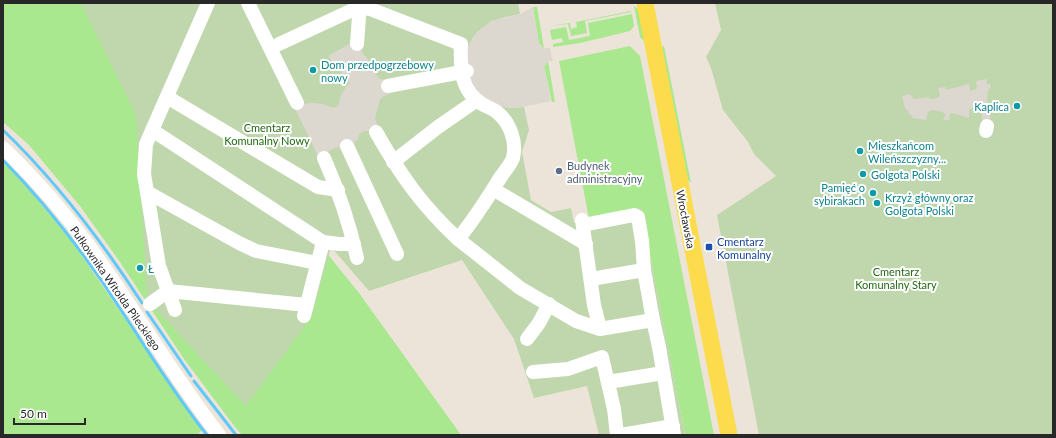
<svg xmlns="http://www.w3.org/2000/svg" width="1056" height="438" viewBox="0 0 1056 438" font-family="Lato,sans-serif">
<rect width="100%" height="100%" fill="#ece4d8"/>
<!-- green -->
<g fill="#a9e88f">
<path d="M 3,3 L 200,3 L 326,252 L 359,293 L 461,435 L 242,435 L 235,427 L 184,359 L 120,262 L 80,206 L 29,145 L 3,122 Z"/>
<path d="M 634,6 L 639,10 L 645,42 L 640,37 Z"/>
<path d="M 533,7 L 537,7 L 544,48 L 539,44 Z"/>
<path d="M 631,11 L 631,12 L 585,21 L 587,33 L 571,36 L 568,24 L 550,26 L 570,23 L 571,29 L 577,27 L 576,22 Z"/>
<path d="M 632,14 L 634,26 L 630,31 L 580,43 L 553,47 L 553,44 L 563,42 L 562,38 L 552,40 L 550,30 L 566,27 L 569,40 L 590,36 L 588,23 Z"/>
<path d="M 630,46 L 640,56 L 714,435 L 685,435 L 641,208 L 589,219 L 559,61 Z"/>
<path d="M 664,46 L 691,183 L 687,179 L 661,47 Z"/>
<path d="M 548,61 L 555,102 L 552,102 L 544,67 Z"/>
<path d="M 3,162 L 16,174 L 71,240 L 145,348 L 162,374 L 202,430 L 197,435 L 3,435 Z"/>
</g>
<!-- cemetery -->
<g fill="#c0d7ad">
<path d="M 81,3 L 518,3 L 520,14 C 499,18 486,21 472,39 L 509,108 L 524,107 L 529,130 L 522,152 L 531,200 L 551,212 L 571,208 L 574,223 L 641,208 L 685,435 L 599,435 L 587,386 L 534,398 L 514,339 L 462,260 L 369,291 L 331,247 L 312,316 L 246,406 L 147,300 L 136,115 Z"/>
<path d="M 715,3 L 1053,3 L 1053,435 L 759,435 L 717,215 L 776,176 L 754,154 L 748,142 L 723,110 L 711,68 L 706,57 L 721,30 Z"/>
</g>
<!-- plaza -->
<g fill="#dcd7cf">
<path d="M 533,7 L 539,44 L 544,48 L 550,48 L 551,54 L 553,61 L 548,61 L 544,67 L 551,101 L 517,108 L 500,107 L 478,94 L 469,80 L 466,54 L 468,46 L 477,32 L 491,21 L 520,14 Z"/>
<path d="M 351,43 L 361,45 L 362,52 L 370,62 L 377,76 L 380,79 L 386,80 L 389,94 L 382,97 L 380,100 L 375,118 L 379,130 L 372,133 L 369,131 L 365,131 L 360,133 L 358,137 L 358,140 L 343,148 L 337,147 L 330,150 L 320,160 L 295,109 L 303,104 L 313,103 L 323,104 L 334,108 L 338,106 L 341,95 L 346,87 L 350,83 L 328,56 Z"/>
<path d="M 986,79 L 987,84 L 990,84 L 991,87 L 988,90 L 987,103 L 990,113 L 991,126 L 983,125 L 981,110 L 977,107 L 969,109 L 969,118 L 952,113 L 949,115 L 950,120 L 943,120 L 946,115 L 943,112 L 932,110 L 928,112 L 926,120 L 913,118 L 905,108 L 902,96 L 910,94 L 914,99 L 929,97 L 930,99 L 938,98 L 940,95 L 938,88 L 946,87 L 946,90 L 969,84 L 970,91 L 977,89 L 976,81 Z"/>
</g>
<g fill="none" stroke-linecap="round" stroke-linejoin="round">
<!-- stream -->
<g stroke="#60c9f9" stroke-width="3">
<path d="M 3,130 C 57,182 101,240 142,303"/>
<path d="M 3,160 C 48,206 87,257 121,310 C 149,352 175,395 207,435"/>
<path d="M 147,312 L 191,376"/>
<path d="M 194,381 L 236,435"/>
</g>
<!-- minor -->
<g stroke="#fff" stroke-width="14">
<path d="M 248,3 L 297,103"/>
<path d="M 279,44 L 359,7 L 370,9 L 461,44 C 460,68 460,90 482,104 C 487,107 494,109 498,113 C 510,123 517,142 513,158 C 511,164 504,172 500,178 C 487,199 474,220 458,239 C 422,206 400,174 376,132"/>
<path d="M 357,44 L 360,3"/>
<path d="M 388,86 L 467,71"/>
<path d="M 167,97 L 318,187 L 338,190"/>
<path d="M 152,130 L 323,242"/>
<path d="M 986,131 L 987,126"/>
<path d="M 347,146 L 397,254"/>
<path d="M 3,148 C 35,178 63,211 89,246 C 134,308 172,375 219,435"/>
<path d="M 324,158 C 339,192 349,221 357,258"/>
<path d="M 393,162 L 438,127 L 477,100"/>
<path d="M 493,189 L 586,244"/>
<path d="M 147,192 L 239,243 L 256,251 L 317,263"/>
<path d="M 582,220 L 594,305 L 600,329"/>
<path d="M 583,225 L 634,215 L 638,217 L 642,241 L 644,270 L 653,320 L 659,347 L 674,435"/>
<path d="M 458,239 L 520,288 L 576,321 L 600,329 L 653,320"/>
<path d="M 591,279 L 644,270"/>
<path d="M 150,304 L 168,291 L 307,305"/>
<path d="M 175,310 L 159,266 L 144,174 L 146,144 L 208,3"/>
<path d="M 304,316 L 323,242 L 339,244 L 354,244"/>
<path d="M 527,339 L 539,323 L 549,304"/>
<path d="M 533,372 L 568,369 L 602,357 L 614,409 L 617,435"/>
<path d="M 608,382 L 663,373"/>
<path d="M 621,435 L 673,426"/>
</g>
<!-- major -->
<path stroke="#fcdc4c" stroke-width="17" d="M 645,3 L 729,435"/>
</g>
<!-- markers -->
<g fill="#0f9aa8" stroke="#fff" stroke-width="1.5">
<circle cx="313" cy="70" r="4"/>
<circle cx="1017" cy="106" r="4"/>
<circle cx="860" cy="151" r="4"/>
<circle cx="863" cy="174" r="4"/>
<circle cx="873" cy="193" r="4"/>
<circle cx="877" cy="203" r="4"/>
<circle cx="140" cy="268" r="4"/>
</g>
<circle fill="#5c6f8a" stroke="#fff" stroke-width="1.5" cx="559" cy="171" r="4"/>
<rect fill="#1a4fb4" stroke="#fff" stroke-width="1.5" x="705" y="243" width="8" height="8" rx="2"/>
<g text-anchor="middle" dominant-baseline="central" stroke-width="4" stroke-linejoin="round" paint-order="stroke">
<!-- culture labels -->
<g font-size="11" fill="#0d838f" stroke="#fff" text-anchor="start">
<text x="321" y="64">Dom przedpogrzebowy<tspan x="321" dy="13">nowy</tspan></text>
<text x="1009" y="106" text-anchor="end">Kaplica</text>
<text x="868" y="145">Mieszkańcom<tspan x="868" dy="13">Wileńszczyzny...</tspan></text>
<text x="871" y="174">Golgota Polski</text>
<text x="865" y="187" text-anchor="end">Pamięć o<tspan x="865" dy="13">sybirakach</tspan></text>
<text x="885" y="197">Krzyż główny oraz<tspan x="885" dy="13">Golgota Polski</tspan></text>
<text x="148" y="268">Ł</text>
</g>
<!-- park labels -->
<g font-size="11" fill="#216a13" stroke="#fff">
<text x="267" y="127">Cmentarz<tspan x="267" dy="13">Komunalny Nowy</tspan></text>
<text x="896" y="271">Cmentarz<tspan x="896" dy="13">Komunalny Stary</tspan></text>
</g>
<!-- service labels -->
<g font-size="11" fill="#4e5e75" stroke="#fff" text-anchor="start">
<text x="567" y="165">Budynek<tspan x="567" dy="13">administracyjny</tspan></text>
</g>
<!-- street labels -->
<g font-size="11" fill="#282828" stroke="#fff">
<text transform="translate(686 219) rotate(79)">Wrocławska</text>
<text transform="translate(116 288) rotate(55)">Pułkownika Witolda Pileckiego</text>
</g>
<!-- transit labels -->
<g font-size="11" fill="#164399" stroke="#fff" text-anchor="start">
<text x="717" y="241">Cmentarz<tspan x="717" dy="13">Komunalny</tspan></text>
</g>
</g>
<!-- border -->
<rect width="1056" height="438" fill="none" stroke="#282828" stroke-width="8"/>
<!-- scale -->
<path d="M14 418v6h71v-6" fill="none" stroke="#282828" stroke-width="2"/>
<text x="20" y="418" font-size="12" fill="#282828" stroke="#ffffff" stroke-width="3" paint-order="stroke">50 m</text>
</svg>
